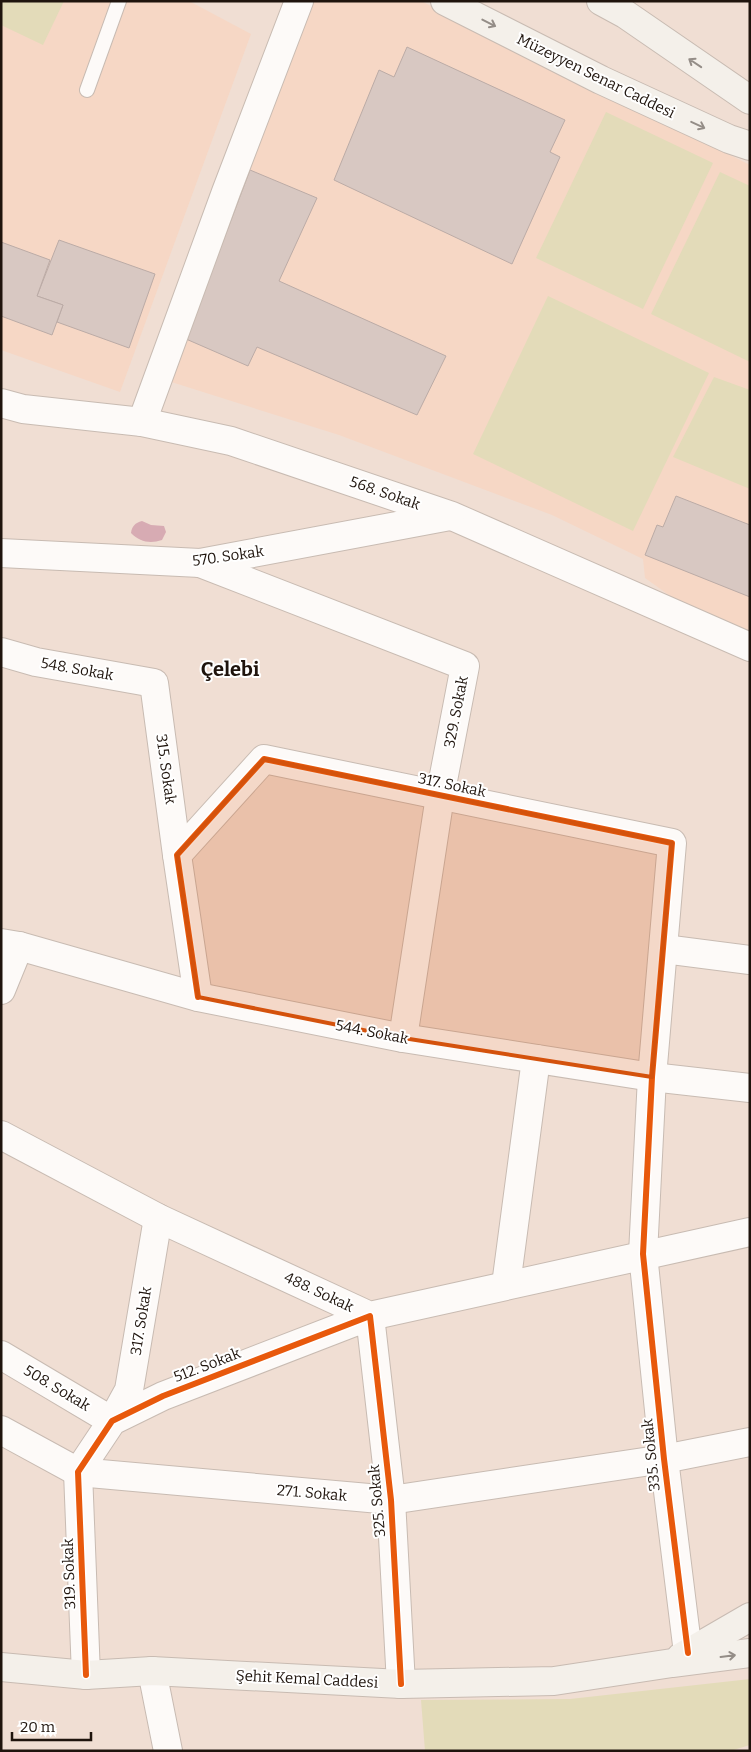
<svg xmlns="http://www.w3.org/2000/svg" width="751" height="1752" viewBox="0 0 751 1752" font-family="Bitter,serif">
<rect width="100%" height="100%" fill="#f0ded3"/>
<!-- built -->
<g fill="#f6d7c5">
<path d="M 1,1 L 189,1 L 251,34 L 120,392 L 1,350 Z"/>
<path d="M 309,1 L 421,1 L 750,165 L 750,636 L 687,608 L 645,578 L 643,559 L 552,515 L 339,435 L 165,380 Z"/>
</g>
<!-- green -->
<g fill="#e3dbb9">
<path d="M 1,1 L 64,1 L 43,45 L 1,25 Z"/>
<path d="M 606,112 L 713,163 L 643,309 L 536,258 Z"/>
<path d="M 720,172 L 750,186 L 750,362 L 651,314 Z"/>
<path d="M 548,296 L 709,373 L 633,531 L 473,454 Z"/>
<path d="M 714,377 L 750,390 L 750,489 L 673,457 Z"/>
<path d="M 750,1679 L 750,1745 L 730,1751 L 425,1751 L 421,1700 L 570,1699 Z"/>
</g>
<!-- water -->
<path fill="#d7abb3" d="M 142,521 L 151,525 L 164,526 L 166,532 L 162,540 C 150,544 140,542 131,533 C 132,526 135,523 142,521 Z"/>
<!-- building -->
<g fill="#d8c8c2" stroke="#bbaba6">
<path d="M 407,47 L 565,120 L 550,152 L 560,157 L 512,264 L 334,180 L 379,70 L 394,77 Z"/>
<path d="M 250,170 L 317,198 L 279,281 L 446,356 L 417,415 L 257,347 L 248,366 L 186,339 Z"/>
<path d="M 59,240 L 155,274 L 129,348 L 57,322 L 63,305 L 37,296 Z"/>
<path d="M 1,242 L 50,260 L 37,296 L 63,305 L 52,335 L 1,316 Z"/>
<path d="M 676,496 L 750,525 L 750,597 L 645,555 L 657,525 L 663,527 Z"/>
</g>
<g fill="none" stroke-linecap="round" stroke-linejoin="round">
<!-- lane casing -->
<g stroke="#c8bbb2" stroke-width="16">
<path id="lane" d="M 87,90 L 119,1"/>
</g>
<!-- street casing -->
<g stroke="#c8bbb2" stroke-width="30">
<g id="street">
<path d="M 1,403 L 23,409 L 142,422 L 231,441 L 452,516 L 750,647"/>
<path d="M 142,422 L 226,192 L 299,1"/>
<path d="M 1,553 L 200,563 L 450,516"/>
<path d="M 200,563 L 465,666 L 440,796 L 403,1038"/>
<path d="M 1,652 L 36,662 L 154,683 L 177,855"/>
<path d="M 1,943 L 19,946 L 198,997 L 403,1038 L 652,1077 L 750,1088"/>
<path d="M 664,949 L 750,960"/>
<path d="M 1,990 L 19,946"/>
<path d="M 198,997 L 177,855 L 264,759 L 672,843 L 652,1077 L 643,1254 L 664,1459 L 688,1653"/>
<path d="M 1,1135 L 158,1218 L 370,1316 L 750,1232"/>
<path d="M 506,1285 L 536,1059"/>
<path d="M 1,1355 L 112,1421 L 129,1390 L 158,1218"/>
<path d="M 1,1430 L 78,1472 L 391,1500 L 664,1459 L 750,1442"/>
<path d="M 152,1671 L 168,1751"/>
<path d="M 86,1675 L 78,1472 L 112,1421 L 163,1396 L 370,1316 L 391,1500 L 401,1684"/>
</g>
</g>
<!-- secondary casing -->
<g stroke="#c8bbb2" stroke-width="30">
<g id="secondary">
<path d="M 445,1 L 601,80 L 729,139 L 750,146"/>
<path d="M 601,1 L 625,14 L 750,100"/>
<path d="M 681,1657 L 750,1617"/>
<path d="M 1,1667 L 86,1675 L 152,1671 L 401,1684 L 554,1681 L 672,1663 L 750,1653"/>
</g>
</g>
<!-- lane -->
<use href="#lane" stroke="#fdfaf8" stroke-width="14"/>
<!-- street -->
<use href="#street" stroke="#fdfaf8" stroke-width="28"/>
<!-- secondary -->
<use href="#secondary" stroke="#f4f0ea" stroke-width="28"/>
<!-- cycleway casing -->
<g stroke="#fff" stroke-width="9">
<g id="cycleway">
<path d="M 198,997 L 177,855 L 264,759 L 672,843 L 652,1077 L 643,1254 L 664,1459 L 688,1653"/>
<path d="M 86,1675 L 78,1472 L 112,1421 L 163,1396 L 370,1316 L 391,1500 L 401,1684"/>
</g>
</g>
<!-- cycleway -->
<use href="#cycleway" stroke="#e8590c" stroke-width="6"/>
</g>
<!-- one-way arrows -->
<defs><path id="oneway-shaft" d="M-6 0H5M1.5-3L5.5 0L1.5 3" fill="none" stroke-width="1.6" stroke-linecap="round" stroke-linejoin="round" transform="scale(1.25)"/></defs>
<g stroke="#948d87">
<use href="#oneway-shaft" transform="translate(489 23) rotate(27)"/>
<use href="#oneway-shaft" transform="translate(695 63) rotate(-146)"/>
<use href="#oneway-shaft" transform="translate(698 125) rotate(25)"/>
<use href="#oneway-shaft" transform="translate(728 1656) rotate(-7)"/>
</g>
<!-- marked area -->
<path fill="#d4520c" fill-opacity="0.2" stroke="#d4520c" stroke-width="4" stroke-linejoin="round" d="M 264,759 L 672,843 L 652,1077 L 403,1038 L 198,997 L 177,855 Z"/>
<g text-anchor="middle" dominant-baseline="central" stroke-width="4" stroke-linejoin="round" paint-order="stroke">
<!-- street labels -->
<g font-size="15" fill="#1f140d" stroke="#fff">
<text transform="translate(596 76) rotate(26)">Müzeyyen Senar Caddesi</text>
<text transform="translate(385 493) rotate(19)">568. Sokak</text>
<text transform="translate(228 556) rotate(-8)">570. Sokak</text>
<text transform="translate(77 669) rotate(10)">548. Sokak</text>
<text transform="translate(456 712) rotate(-79)">329. Sokak</text>
<text transform="translate(166 769) rotate(82)">315. Sokak</text>
<text transform="translate(452 785) rotate(12)">317. Sokak</text>
<text transform="translate(372 1032) rotate(11)">544. Sokak</text>
<text transform="translate(319 1292) rotate(25)">488. Sokak</text>
<text transform="translate(141 1321) rotate(-81)">317. Sokak</text>
<text transform="translate(207 1365) rotate(-21)">512. Sokak</text>
<text transform="translate(57 1388) rotate(31)">508. Sokak</text>
<text transform="translate(651 1455) rotate(-96)">335. Sokak</text>
<text transform="translate(312 1493) rotate(5)">271. Sokak</text>
<text transform="translate(377 1501) rotate(-95)">325. Sokak</text>
<text transform="translate(69 1574) rotate(-92)">319. Sokak</text>
<text transform="translate(307 1679) rotate(3)">Şehit Kemal Caddesi</text>
</g>
<!-- district labels -->
<g font-size="20" font-weight="bold" fill="#1f140d" stroke="#fff">
<text x="230" y="669">Çelebi</text>
</g>
</g>
<!-- border -->
<rect width="751" height="1752" fill="none" stroke="#1f140d" stroke-width="5"/>
<!-- scale -->
<path d="M12 1732v8h79v-8" fill="none" stroke="#1f140d" stroke-width="2.5"/>
<text x="20" y="1732" font-size="15" fill="#1f140d" stroke="#ffffff" stroke-width="4" paint-order="stroke">20 m</text>
</svg>
